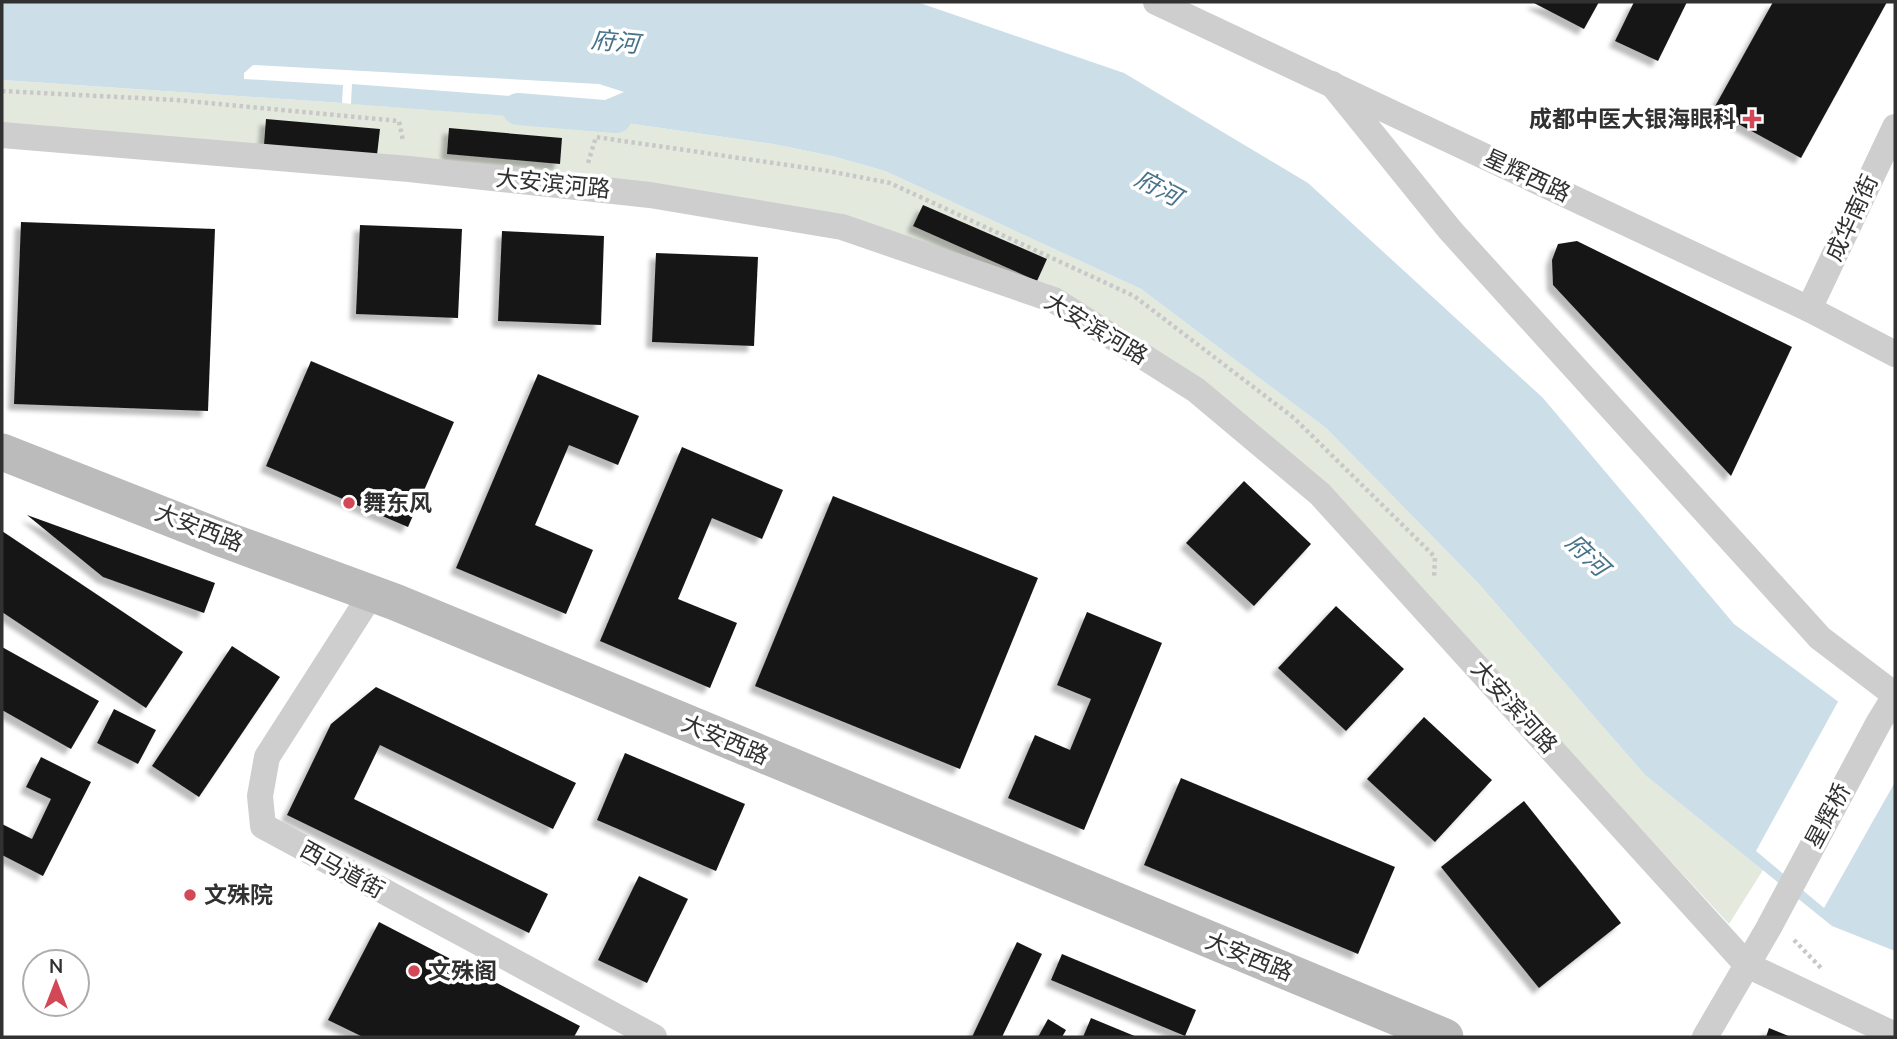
<svg xmlns="http://www.w3.org/2000/svg" width="1897" height="1039" viewBox="0 0 1897 1039" font-family="'Nunito Sans','Noto Sans SC',sans-serif">
<defs>
<filter id="shadow"><feDropShadow dx="-6" dy="6" stdDeviation="2" flood-color="#0004"/></filter>
</defs>
<rect width="100%" height="100%" fill="#fff"/>
<!-- green -->
<path fill="#e4e9de" d="M 2,80 L 342,103 L 560,120 L 626,123 L 773,144 L 832,156 L 885,171 L 1141,289 L 1326,428 L 1478,583 L 1645,775 L 1763,870 L 1729,924 L 1558,740 L 1196,381 L 880,228 L 2,125 Z"/>
<!-- water -->
<g fill="#ccdee7">
<path d="M 2,2 L 917,2 L 1124,73 L 1308,183 L 1543,398 L 1734,624 L 1895,744 L 1895,951 L 1832,926 L 1645,775 L 1478,583 L 1326,428 L 1141,289 L 885,171 L 832,156 L 773,144 L 626,123 L 571,121 L 574,100 L 605,100 L 624,92 L 599,84 L 253,65 L 244,73 L 244,79 L 343,85 L 342,103 L 2,80 Z"/>
<path d="M 352,84 L 562,100 L 560,120 L 351,104 Z"/>
</g>
<!-- pier -->
<path fill="#fff" d="M 1840,698 L 1895,740 L 1895,782 L 1824,908 L 1756,851 Z"/>
<g fill="none" stroke-linecap="round" stroke-linejoin="round">
<!-- canal -->
<path stroke="#ccdee7" stroke-width="32" d="M 518,109 L 616,117"/>
</g>
<!-- building -->
<g fill="#181818" filter="url(#shadow)">
<path d="M 1532,2 L 1599,2 L 1584,29 Z"/>
<path d="M 1634,2 L 1687,2 L 1658,61 L 1615,41 Z"/>
<path d="M 1773,2 L 1887,2 L 1801,158 L 1713,110 Z"/>
<path d="M 266,119 L 380,129 L 377,155 L 264,145 Z"/>
<path d="M 449,128 L 562,138 L 560,164 L 447,154 Z"/>
<path d="M 923,205 L 1047,259 L 1037,281 L 913,226 Z"/>
<path d="M 21,222 L 215,229 L 208,411 L 14,404 Z"/>
<path d="M 360,225 L 462,229 L 458,318 L 356,314 Z"/>
<path d="M 502,231 L 604,236 L 601,325 L 498,321 Z"/>
<path d="M 1577,241 L 1792,347 L 1731,476 L 1553,285 L 1552,260 L 1558,244 Z"/>
<path d="M 656,253 L 758,257 L 754,346 L 652,342 Z"/>
<path d="M 311,361 L 454,422 L 408,527 L 266,466 Z"/>
<path d="M 538,374 L 639,416 L 618,465 L 569,445 L 535,525 L 593,550 L 566,614 L 456,568 Z"/>
<path d="M 682,447 L 783,490 L 762,539 L 712,518 L 678,599 L 737,623 L 710,688 L 600,641 Z"/>
<path d="M 1244,481 L 1311,544 L 1254,606 L 1186,543 Z"/>
<path d="M 833,496 L 1038,578 L 960,769 L 755,686 Z"/>
<path d="M 27,515 L 215,583 L 204,613 L 103,577 Z"/>
<path d="M 2,531 L 183,652 L 146,708 L 2,612 Z"/>
<path d="M 1336,606 L 1404,669 L 1346,731 L 1278,668 Z"/>
<path d="M 1087,612 L 1162,643 L 1084,830 L 1008,798 L 1035,735 L 1070,750 L 1091,699 L 1057,685 Z"/>
<path d="M 232,646 L 280,677 L 199,797 L 152,766 Z"/>
<path d="M 2,647 L 99,701 L 71,749 L 2,710 Z"/>
<path d="M 376,687 L 576,783 L 553,829 L 380,745 L 354,799 L 548,894 L 529,933 L 287,815 L 331,724 Z"/>
<path d="M 114,709 L 156,730 L 138,764 L 97,743 Z"/>
<path d="M 1424,717 L 1492,780 L 1435,842 L 1367,779 Z"/>
<path d="M 625,753 L 745,804 L 716,871 L 597,820 Z"/>
<path d="M 41,757 L 91,782 L 43,876 L 2,855 L 2,824 L 32,839 L 51,799 L 26,787 Z"/>
<path d="M 1181,778 L 1395,867 L 1358,954 L 1144,865 Z"/>
<path d="M 1524,801 L 1621,923 L 1539,988 L 1441,867 Z"/>
<path d="M 639,876 L 688,899 L 647,983 L 598,960 Z"/>
<path d="M 379,922 L 580,1026 L 574,1037 L 363,1037 L 328,1020 Z"/>
<path d="M 1017,942 L 1042,954 L 1002,1037 L 972,1037 Z"/>
<path d="M 1062,954 L 1196,1010 L 1185,1036 L 1051,980 Z"/>
<path d="M 1091,1018 L 1137,1037 L 1083,1037 Z"/>
<path d="M 1048,1019 L 1066,1030 L 1062,1037 L 1038,1037 Z"/>
<path d="M 1769,1028 L 1791,1037 L 1766,1037 Z"/>
</g>
<g fill="none" stroke-linecap="round" stroke-linejoin="round">
<!-- path -->
<g stroke="#c8c8c8" stroke-width="4.5" stroke-dasharray="3.5 3.5" stroke-linecap="butt">
<path d="M 2,91 L 176,100 L 399,121 L 403,141"/>
<path d="M 588,163 L 596,137 L 828,171 L 890,183 L 1134,296 L 1294,418 L 1435,557 L 1434,578"/>
<path d="M 1794,940 L 1822,969"/>
</g>
<!-- street -->
<g stroke="#cecece" stroke-width="26">
<path d="M 1156,2 L 1809,309 L 1895,354"/>
<path d="M 1332,84 L 1450,230 L 1820,638 L 1895,695"/>
<path d="M 2,135 L 409,169 L 650,195 L 842,227 L 1054,300 L 1196,390 L 1320,494 L 1747,965 L 1895,1035"/>
<path d="M 1809,309 L 1895,127"/>
<path d="M 372,593 L 267,757 L 260,796 L 263,826 L 654,1037"/>
<path d="M 1705,1037 L 1768,929 L 1879,722 L 1895,696"/>
</g>
<!-- secondary -->
<path stroke="#bbb" stroke-width="37" d="M 2,452 L 226,540 L 395,602 L 1445,1037"/>
</g>
<!-- markers -->
<g fill="#d34857" stroke="#fff" stroke-width="2.5">
<path d="M1748.5 108.5h7v7h7v7h-7v7h-7v-7h-7v-7h7z"/>
<circle cx="349" cy="503" r="7"/>
<circle cx="190" cy="895" r="7"/>
<circle cx="414" cy="971" r="7"/>
</g>
<g text-anchor="middle" dominant-baseline="central" stroke-width="7" stroke-linejoin="round" paint-order="stroke">
<!-- poi labels -->
<g font-size="23" font-weight="bold" fill="#313131" stroke="#fff" text-anchor="start">
<text x="1736" y="119" text-anchor="end">成都中医大银海眼科</text>
<text x="363" y="503">舞东风</text>
<text x="204" y="895">文殊院</text>
<text x="428" y="971">文殊阁</text>
</g>
<!-- street labels -->
<g font-size="23" fill="#313131" stroke="#fff">
<text transform="translate(1527 176) rotate(25)">星辉西路</text>
<text transform="translate(553 184) rotate(6)">大安滨河路</text>
<text transform="translate(1852 218) rotate(-65)">成华南街</text>
<text transform="translate(1096 329) rotate(31)">大安滨河路</text>
<text transform="translate(199 528) rotate(21)">大安西路</text>
<text transform="translate(1514 707) rotate(48)">大安滨河路</text>
<text transform="translate(725 740) rotate(23)">大安西路</text>
<text transform="translate(1828 816) rotate(-62)">星辉桥</text>
<text transform="translate(342 870) rotate(29)">西马道街</text>
<text transform="translate(1249 957) rotate(22)">大安西路</text>
</g>
<!-- water labels -->
<g font-size="24" font-style="italic" fill="#47738b" stroke="#fff">
<text transform="translate(615 42) rotate(6)">府河</text>
<text transform="translate(1158 188) rotate(28)">府河</text>
<text transform="translate(1587 555) rotate(44)">府河</text>
</g>
</g>
<!-- border -->
<rect width="1897" height="1039" fill="none" stroke="#313131" stroke-width="7"/>
<!-- north arrow -->
<g transform="translate(56 983)"><circle r="33" fill="#ffffff" stroke="#adadad" stroke-width="2"/>
<path d="M0-5L12 26L0 18L-12 26Z" fill="#d34857"/>
<text y="-10" font-size="19" font-weight="bold" text-anchor="middle" fill="#313131">N</text>
</g>
</svg>
